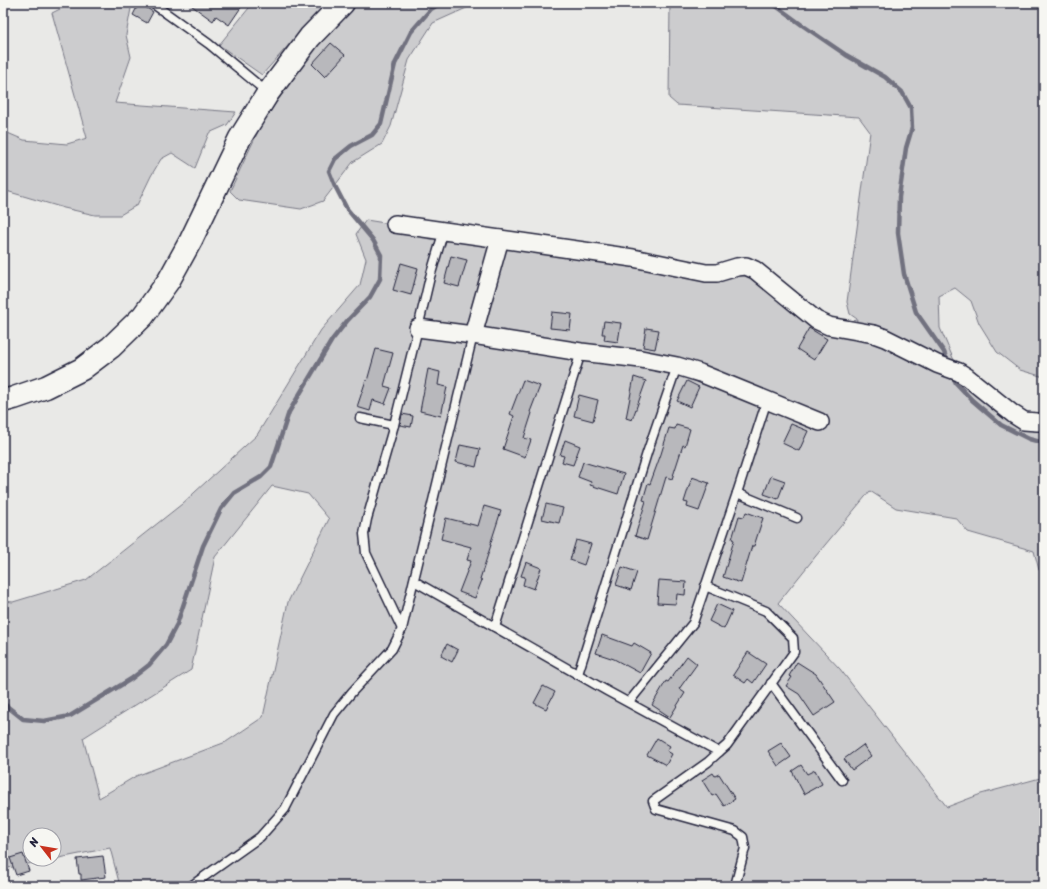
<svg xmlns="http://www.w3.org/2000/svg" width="1047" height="889" viewBox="0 0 1047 889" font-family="Sriracha,sans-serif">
<rect width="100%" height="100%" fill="#e9e9e7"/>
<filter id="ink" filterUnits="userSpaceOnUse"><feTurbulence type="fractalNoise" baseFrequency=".025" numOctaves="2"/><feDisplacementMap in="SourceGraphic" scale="8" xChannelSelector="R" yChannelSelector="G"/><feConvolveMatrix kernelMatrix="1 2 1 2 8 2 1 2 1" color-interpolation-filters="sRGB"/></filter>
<g filter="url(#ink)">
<!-- green -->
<g fill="#ccccce" stroke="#777784" fill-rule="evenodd">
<path d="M 72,3 L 132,3 L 126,35 L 131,57 L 115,103 L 236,112 L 227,125 L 209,133 L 195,168 L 172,153 L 161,159 L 151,176 L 137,205 L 120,215 L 95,215 L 64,208 L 3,190 L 3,131 L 24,140 L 67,144 L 87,138 L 52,13 Z"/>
<path d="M 253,3 L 327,3 L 309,22 L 262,75 L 219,45 Z"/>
<path d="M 357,3 L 490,3 L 473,5 L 433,23 L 409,60 L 391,126 L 382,144 L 353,162 L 323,201 L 301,209 L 239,200 L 230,191 L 262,123 L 320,40 Z"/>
<path d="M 670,3 L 1044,3 L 1044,306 L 1041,308 L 1044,312 L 1044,377 L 1020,370 L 997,352 L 979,323 L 971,301 L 955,288 L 939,296 L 940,328 L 953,358 L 969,388 L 1001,416 L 1022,426 L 1044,430 L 1044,571 L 1039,570 L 1034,551 L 968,532 L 956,518 L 896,508 L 870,491 L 815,557 L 778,603 L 840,669 L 947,807 L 981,794 L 1044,777 L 1044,886 L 120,886 L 110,848 L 54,859 L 54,835 L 30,835 L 30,859 L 53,859 L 3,869 L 3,601 L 13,602 L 86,580 L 182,504 L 257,435 L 321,330 L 360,285 L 366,259 L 356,234 L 366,220 L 642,264 L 742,274 L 754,280 L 855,337 L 857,319 L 850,314 L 847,302 L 870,132 L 859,117 L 677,105 L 669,98 ZM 272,486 L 308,494 L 329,519 L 288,602 L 263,717 L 226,742 L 136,776 L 99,798 L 83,738 L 191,670 L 215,557 Z"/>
</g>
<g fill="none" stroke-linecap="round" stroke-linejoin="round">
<!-- stream -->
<g stroke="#71717f" stroke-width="4.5">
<path d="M 772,3 L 802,25 L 846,55 L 885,77 L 902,92 L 911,108 L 912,128 L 906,148 L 899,197 L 898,233 L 904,274 L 916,312 L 944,352 L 948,363"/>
<path d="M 952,374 L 956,383 L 972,400 L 1001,425 L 1029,439 L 1044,443"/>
<path d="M 3,703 L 23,719 L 44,721 L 70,716 L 131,679 L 149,665 L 166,645 L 177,624 L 203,546 L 221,509 L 234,493 L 261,477 L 271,467 L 289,412 L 332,340 L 347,321 L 370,297 L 380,279 L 381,255 L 373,240 L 347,209 L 335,186 L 329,171 L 335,159 L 351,146 L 372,135 L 381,124 L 395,64 L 411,32 L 431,9 L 441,3"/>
</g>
</g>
<!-- building -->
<g fill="#b8b8bc" stroke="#22223b">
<path d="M 139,3 L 153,12 L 147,23 L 133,15 Z"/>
<path d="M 188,3 L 244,3 L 229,25 L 216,16 L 213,21 Z"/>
<path d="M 331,43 L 345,55 L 325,77 L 312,64 Z"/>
<path d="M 451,256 L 467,260 L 459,287 L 444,283 Z"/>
<path d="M 401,263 L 418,268 L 411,295 L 393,290 Z"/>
<path d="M 552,312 L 572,314 L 570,330 L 550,328 Z"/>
<path d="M 604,321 L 621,323 L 618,342 L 604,340 L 605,334 L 602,334 Z"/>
<path d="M 646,328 L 659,330 L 655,349 L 643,347 Z"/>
<path d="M 809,328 L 827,339 L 814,360 L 797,349 Z"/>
<path d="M 376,349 L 393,353 L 384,386 L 391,388 L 385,404 L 373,400 L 370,411 L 357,407 L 366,380 L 367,381 Z"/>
<path d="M 428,369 L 440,372 L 438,385 L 447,387 L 441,416 L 420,411 Z"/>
<path d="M 634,377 L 646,381 L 632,420 L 626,418 Z"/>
<path d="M 523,380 L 540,386 L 530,412 L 532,413 L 524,438 L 531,440 L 525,457 L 503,449 L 514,416 L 510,414 Z"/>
<path d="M 687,381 L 699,387 L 690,407 L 677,401 Z"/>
<path d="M 579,395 L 598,400 L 593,421 L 574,416 Z"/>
<path d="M 402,414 L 413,416 L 411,427 L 400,425 Z"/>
<path d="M 791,424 L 808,431 L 799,451 L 782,443 Z"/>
<path d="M 676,425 L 690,429 L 685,446 L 683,445 L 672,479 L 666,477 L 647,540 L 635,536 L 646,501 L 643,500 L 648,483 L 650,484 L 661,454 L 669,428 L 675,429 Z"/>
<path d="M 565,440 L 580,446 L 573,465 L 562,462 L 564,456 L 560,455 Z"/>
<path d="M 460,445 L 480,449 L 476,467 L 456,462 Z"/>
<path d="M 583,462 L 624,474 L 618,494 L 590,485 L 591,482 L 578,477 Z"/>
<path d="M 771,476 L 785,481 L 778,499 L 764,494 Z"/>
<path d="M 692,477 L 709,483 L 699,511 L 687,507 L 688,503 L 684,502 Z"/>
<path d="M 546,504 L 563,508 L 559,523 L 542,519 Z"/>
<path d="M 484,506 L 501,511 L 490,545 L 491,545 L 480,579 L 482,580 L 475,598 L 459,592 L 471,561 L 467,560 L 471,547 L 441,539 L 446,518 L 478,526 Z"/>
<path d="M 746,512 L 763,518 L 754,546 L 752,546 L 741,583 L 723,577 L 734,540 L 732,539 L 739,516 L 744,517 Z"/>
<path d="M 576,540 L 591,544 L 584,565 L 570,560 Z"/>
<path d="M 526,562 L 541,568 L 534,589 L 523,585 L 525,577 L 521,576 Z"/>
<path d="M 622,567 L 637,572 L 631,590 L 616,585 Z"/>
<path d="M 659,580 L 686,582 L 685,595 L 677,594 L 676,604 L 657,603 Z"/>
<path d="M 717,604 L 732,611 L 724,629 L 709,621 Z"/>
<path d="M 602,635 L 632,646 L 634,643 L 651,653 L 640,673 L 614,659 L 596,653 Z"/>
<path d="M 447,644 L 458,650 L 452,662 L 441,656 Z"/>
<path d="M 748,652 L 766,664 L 753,683 L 748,679 L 745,683 L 733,675 Z"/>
<path d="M 687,656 L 697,664 L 679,689 L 685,693 L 670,717 L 652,705 L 666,681 L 668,682 Z"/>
<path d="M 797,662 L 816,674 L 835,702 L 814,716 L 799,694 L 786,686 L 792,677 L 789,676 Z"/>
<path d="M 543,686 L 555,692 L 546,709 L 534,703 Z"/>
<path d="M 657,738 L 670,746 L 667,751 L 672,754 L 666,765 L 647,755 Z"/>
<path d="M 781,743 L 791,757 L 778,766 L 768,751 Z"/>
<path d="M 863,745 L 871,756 L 852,770 L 844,759 Z"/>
<path d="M 801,765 L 807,774 L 815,770 L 822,784 L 804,794 L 792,771 Z"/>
<path d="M 713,773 L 715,776 L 719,774 L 735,799 L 724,806 L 716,794 L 712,796 L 702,780 Z"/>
<path d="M 23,854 L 29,871 L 16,875 L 10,858 Z"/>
<path d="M 103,856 L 106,877 L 81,880 L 81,874 L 79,874 L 77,859 Z"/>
</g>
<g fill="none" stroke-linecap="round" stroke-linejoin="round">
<!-- lane casing -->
<g stroke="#22223b" stroke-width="11">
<g id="lane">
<path d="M 152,3 L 209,44 L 268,93"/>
<path d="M 360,418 L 394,425"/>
<path d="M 737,493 L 797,518"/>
<path d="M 414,581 L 607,691 L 719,752 L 708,762 L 653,801 L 656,809 L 735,831 L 743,837 L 745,848 L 735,886"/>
<path d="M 705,586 L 766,611 L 793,638 L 794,652 L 727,745 L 719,752"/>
<path d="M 495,627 L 581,352"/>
<path d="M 402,629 L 366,553 L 364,534 L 367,519 L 394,425 L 418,328 L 430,277 L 444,230"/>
<path d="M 578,674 L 647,453 L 677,366"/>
<path d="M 771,683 L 842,780"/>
<path d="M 629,702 L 693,623 L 737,493 L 767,400"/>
<path d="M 191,886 L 260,837 L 285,809 L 334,714 L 352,692 L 392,649 L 402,629 L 473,335"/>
</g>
</g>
<!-- street casing -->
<g stroke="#22223b" stroke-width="20">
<g id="street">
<path d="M 395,224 L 633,258 L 706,273 L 717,273 L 737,267 L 746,266 L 755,270 L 816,320 L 829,326 L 874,334 L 885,338 L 937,364 L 959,372 L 967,377 L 1013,414 L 1024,421 L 1037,422 L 1044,422"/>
<path d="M 418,328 L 473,335 L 581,352 L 641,359 L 677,366 L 700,373 L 820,422"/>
<path d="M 473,335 L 500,239"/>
</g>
</g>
<!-- secondary casing -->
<g stroke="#22223b" stroke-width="25">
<path id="secondary" d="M 3,401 L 14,398 L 46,387 L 82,369 L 111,347 L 143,316 L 169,280 L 191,240 L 240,138 L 268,93 L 310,37 L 343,3"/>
</g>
<!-- lane -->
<use href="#lane" stroke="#f6f6f2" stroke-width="8"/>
<!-- street -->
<use href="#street" stroke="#f6f6f2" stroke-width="17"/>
<!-- secondary -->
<use href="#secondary" stroke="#f6f6f2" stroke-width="22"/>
</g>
</g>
<!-- margin -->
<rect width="1047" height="889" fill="none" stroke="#f6f6f2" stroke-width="16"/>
<rect x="8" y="8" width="1031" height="873" fill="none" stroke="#22223b" stroke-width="1.5" filter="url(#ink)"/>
<!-- north arrow -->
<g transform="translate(42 847) rotate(301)"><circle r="19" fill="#f6f6f2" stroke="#a1a1a9"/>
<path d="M0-3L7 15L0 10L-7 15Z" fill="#c8321e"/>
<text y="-6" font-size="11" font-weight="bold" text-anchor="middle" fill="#22223b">N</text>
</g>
</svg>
